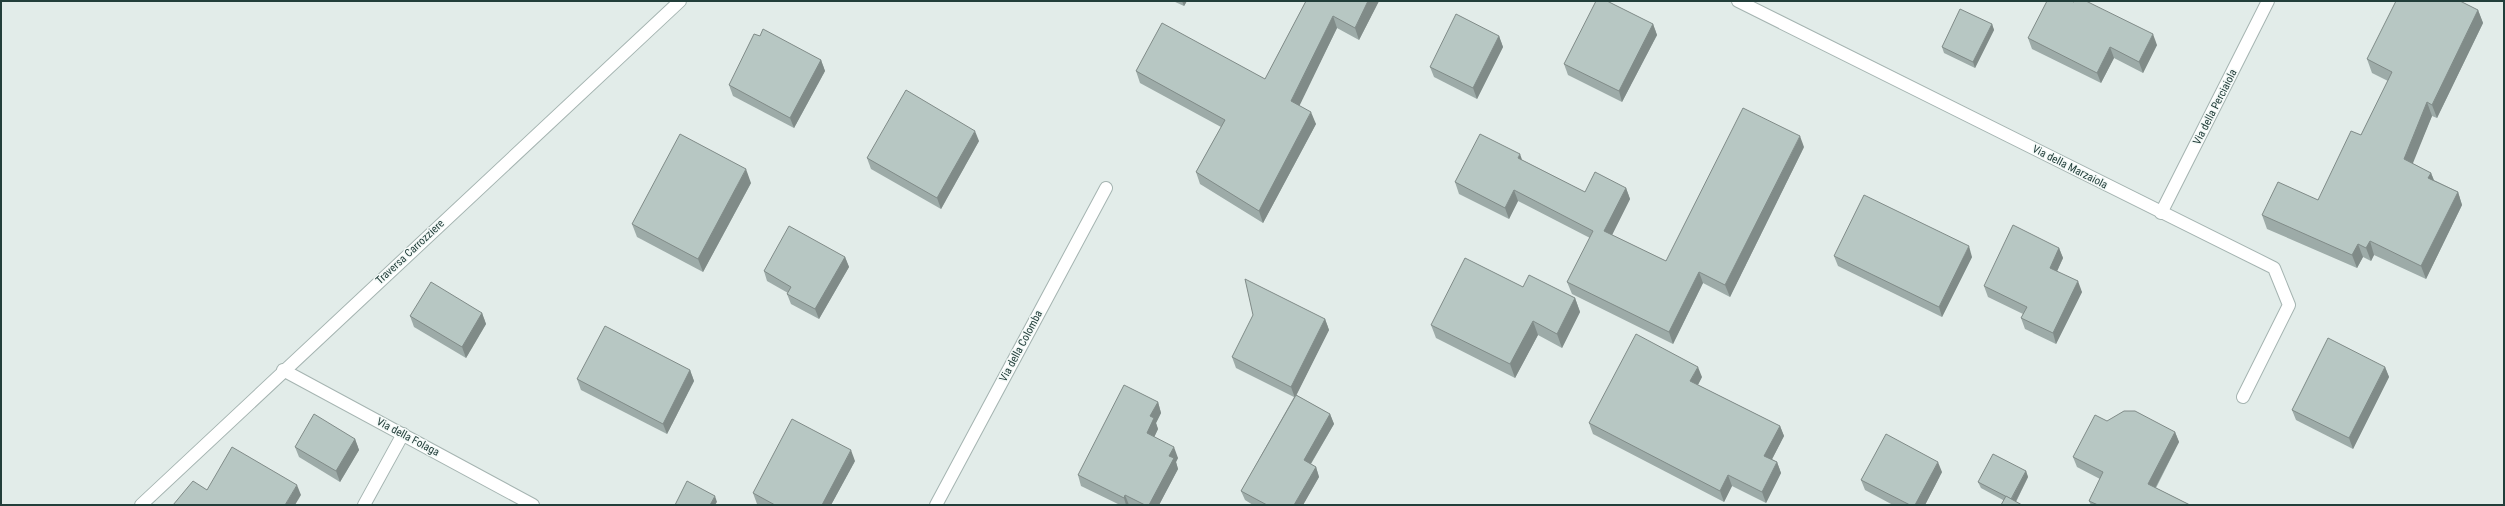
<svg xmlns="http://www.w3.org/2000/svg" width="2505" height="506" viewBox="0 0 2505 506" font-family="'Roboto Condensed',sans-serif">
<rect width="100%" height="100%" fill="#e2ece9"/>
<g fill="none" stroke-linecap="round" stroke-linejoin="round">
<!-- minor casing -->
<g stroke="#a5b4b1" stroke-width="14">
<g id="minor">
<path d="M 1738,1 L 2274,268 L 2289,305 L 2243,397"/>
<path d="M 2161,213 L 2268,1"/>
<path d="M 283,370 L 533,505"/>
<path d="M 141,505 L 680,1"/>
<path d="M 364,505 L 403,434"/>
<path d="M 936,505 L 1106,188"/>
</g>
</g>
<!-- minor -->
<use href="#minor" stroke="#fff" stroke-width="12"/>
</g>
<!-- wall -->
<g fill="#9daba8">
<path d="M 1173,1 L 1187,1 L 1184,6 Z"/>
<path d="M 1306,1 L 1379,1 L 1359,40 L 1337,28 L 1299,105 L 1316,124 L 1263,223 L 1200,184 L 1196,172 L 1221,127 L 1140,83 L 1136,71 L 1265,79 Z"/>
<path d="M 2478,10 L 2483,23 L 2437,118 L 2432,116 L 2412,163 L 2431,173 L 2434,180 L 2458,192 L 2462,205 L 2426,279 L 2374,255 L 2371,261 L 2363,257 L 2357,268 L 2267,229 L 2262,215 L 2318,200 L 2361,135 L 2388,81 L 2372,73 L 2367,59 Z"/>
<path d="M 1653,24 L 1657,35 L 1622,102 L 1568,75 L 1564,64 Z"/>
<path d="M 1992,24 L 1994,30 L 1975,68 L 1944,53 L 1942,47 Z"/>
<path d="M 760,36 L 821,60 L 825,71 L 794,128 L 733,96 L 729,85 Z"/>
<path d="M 1499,36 L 1503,47 L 1477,99 L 1434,77 L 1430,67 Z"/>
<path d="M 2028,38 L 2157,45 L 2143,73 L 2114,58 L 2101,83 L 2032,49 Z"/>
<path d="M 979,141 L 941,209 L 871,169 L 867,158 Z"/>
<path d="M 1804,147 L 1730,297 L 1703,283 L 1673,344 L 1572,294 L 1567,282 L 1590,238 L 1518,201 L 1509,219 L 1459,194 L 1455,182 L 1522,160 L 1585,192 L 1626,188 L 1630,199 L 1612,235 L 1666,261 Z"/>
<path d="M 751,183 L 703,272 L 637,237 L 632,224 Z"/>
<path d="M 2059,248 L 2063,258 L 2057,271 L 2082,292 L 2056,344 L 2025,329 L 2021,318 L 2023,314 L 1988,297 L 1984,286 Z"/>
<path d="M 1834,256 L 1972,257 L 1942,317 L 1838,266 Z"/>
<path d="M 845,257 L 849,267 L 819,319 L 791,304 L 787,294 L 788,293 L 767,281 L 764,271 Z"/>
<path d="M 1523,287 L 1575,298 L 1580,312 L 1562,348 L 1538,335 L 1515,378 L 1436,338 L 1431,325 Z"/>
<path d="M 482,313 L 486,324 L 466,358 L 414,327 L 410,316 Z"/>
<path d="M 1325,319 L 1329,330 L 1296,395 L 1330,414 L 1334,424 L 1311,464 L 1316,467 L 1319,477 L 1303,505 L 1253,505 L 1245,500 L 1241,491 L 1294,397 L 1236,368 L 1232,357 Z"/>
<path d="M 2385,367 L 2389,377 L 2353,449 L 2296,420 L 2292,410 Z"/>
<path d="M 690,370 L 694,381 L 667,434 L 581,390 L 577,379 Z"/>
<path d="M 1702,377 L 1698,385 L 1780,426 L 1784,436 L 1772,459 L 1777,462 L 1781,473 L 1766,503 L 1732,486 L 1724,502 L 1593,434 L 1589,423 Z"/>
<path d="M 1158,402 L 1161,413 L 1156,423 L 1158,429 L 1154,437 L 1178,458 L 1176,462 L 1178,469 L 1159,505 L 1120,505 L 1081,486 L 1078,475 Z"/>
<path d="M 2107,421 L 2175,432 L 2179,442 L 2156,488 L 2190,505 L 2091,505 L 2089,501 L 2100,479 L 2077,467 L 2073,457 Z"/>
<path d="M 355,439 L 359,450 L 340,482 L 299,457 L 295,447 Z"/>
<path d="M 855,461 L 831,505 L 759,505 L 757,504 L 753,493 Z"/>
<path d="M 2026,471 L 2028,477 L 2016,502 L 2003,500 L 1981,488 L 1978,482 Z"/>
<path d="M 1942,472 L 1925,505 L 1893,505 L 1865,490 L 1861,480 Z"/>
</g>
<!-- shaded-wall -->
<g fill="#808b88">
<path d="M 1182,1 L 1187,1 L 1184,6 Z"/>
<path d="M 1368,1 L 1379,1 L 1359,40 L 1355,28 Z"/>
<path d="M 2478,10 L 2483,23 L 2437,118 L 2432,105 Z"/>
<path d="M 1333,16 L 1337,28 L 1296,113 L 1291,101 Z"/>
<path d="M 1653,24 L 1657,35 L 1622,102 L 1619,91 Z"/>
<path d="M 1992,24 L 1994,30 L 1975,68 L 1973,62 Z"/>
<path d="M 2153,34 L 2157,45 L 2143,73 L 2139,62 Z"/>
<path d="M 1499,36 L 1503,47 L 1477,99 L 1473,88 Z"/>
<path d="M 2110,47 L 2114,58 L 2101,83 L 2097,73 Z"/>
<path d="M 821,60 L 825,71 L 794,128 L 790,118 Z"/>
<path d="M 2427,102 L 2432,116 L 2409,173 L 2404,159 Z"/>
<path d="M 1311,112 L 1316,124 L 1263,223 L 1259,211 Z"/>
<path d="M 975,131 L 979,141 L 941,209 L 937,198 Z"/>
<path d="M 1800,136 L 1804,147 L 1730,297 L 1725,285 Z"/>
<path d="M 1520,154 L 1524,165 L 1518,158 Z"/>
<path d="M 746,169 L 751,183 L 703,272 L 698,259 Z"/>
<path d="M 2431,173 L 2436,186 L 2428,178 Z"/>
<path d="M 1626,188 L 1630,199 L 1608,243 L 1604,231 Z"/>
<path d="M 1514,190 L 1518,201 L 1509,219 L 1505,208 Z"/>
<path d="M 2458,192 L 2462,205 L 2426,279 L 2421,266 Z"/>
<path d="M 2370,241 L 2374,255 L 2371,261 L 2366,248 Z"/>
<path d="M 2358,244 L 2363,257 L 2357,268 L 2352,255 Z"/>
<path d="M 1969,246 L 1972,257 L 1942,317 L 1939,307 Z"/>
<path d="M 2059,248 L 2063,258 L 2054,278 L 2050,268 Z"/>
<path d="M 845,257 L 849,267 L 819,319 L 815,309 Z"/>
<path d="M 1699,272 L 1703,283 L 1673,344 L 1669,332 Z"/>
<path d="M 2078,281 L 2082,292 L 2056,344 L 2053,333 Z"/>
<path d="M 1575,298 L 1580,312 L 1562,348 L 1557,334 Z"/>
<path d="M 482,313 L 486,324 L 466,358 L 462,347 Z"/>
<path d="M 1325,319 L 1329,330 L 1295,398 L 1291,387 Z"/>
<path d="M 1533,321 L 1538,335 L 1515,378 L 1510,364 Z"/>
<path d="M 1698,367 L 1702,377 L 1694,392 L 1690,381 Z"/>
<path d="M 2385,367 L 2389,377 L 2353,449 L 2349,438 Z"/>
<path d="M 690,370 L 694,381 L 667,434 L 663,424 Z"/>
<path d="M 1158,402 L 1161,413 L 1156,423 L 1158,429 L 1151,444 L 1147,433 L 1150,416 Z"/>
<path d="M 1330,414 L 1334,424 L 1307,470 L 1304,460 Z"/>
<path d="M 1780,426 L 1784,436 L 1768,467 L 1764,456 Z"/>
<path d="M 2175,432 L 2179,442 L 2152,494 L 2148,484 Z"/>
<path d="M 355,439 L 359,450 L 340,482 L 336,471 Z"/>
<path d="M 1174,447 L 1178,458 L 1176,462 L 1178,469 L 1159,505 L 1149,505 L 1169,456 Z"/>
<path d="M 851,450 L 855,461 L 831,505 L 822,505 Z"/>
<path d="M 1777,462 L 1781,473 L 1766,503 L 1762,492 Z"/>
<path d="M 1938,462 L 1942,472 L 1925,505 L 1915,505 Z"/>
<path d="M 1316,467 L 1319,477 L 1303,505 L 1294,505 Z"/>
<path d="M 2026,471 L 2028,477 L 2014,505 L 2011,500 Z"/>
<path d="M 1728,475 L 1732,486 L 1724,502 L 1720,491 Z"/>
<path d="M 297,485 L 301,495 L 295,505 L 285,505 Z"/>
<path d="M 1125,495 L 1129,505 L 1126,505 L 1124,498 Z"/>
<path d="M 715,496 L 717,502 L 715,505 L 710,505 Z"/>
</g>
<!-- building -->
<g fill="#b7c7c3" stroke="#808b88">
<path d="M 1306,1 L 1368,1 L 1355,28 L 1333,16 L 1291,101 L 1311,112 L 1259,211 L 1196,172 L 1225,120 L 1136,71 L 1162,23 L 1265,79 Z"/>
<path d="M 1596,1 L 1607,1 L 1653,24 L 1619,91 L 1564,64 Z"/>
<path d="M 2047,1 L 2071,1 L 2074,2 L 2075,1 L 2086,1 L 2153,34 L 2139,62 L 2110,47 L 2097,73 L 2028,38 Z"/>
<path d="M 2396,1 L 2460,1 L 2478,10 L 2432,105 L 2427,102 L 2404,159 L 2431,173 L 2428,178 L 2458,192 L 2421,266 L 2370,241 L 2366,248 L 2358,244 L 2352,255 L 2262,215 L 2278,182 L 2318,200 L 2351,131 L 2361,135 L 2392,72 L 2367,59 Z"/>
<path d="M 1960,9 L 1992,24 L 1973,62 L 1942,47 Z"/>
<path d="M 1456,14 L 1499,36 L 1473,88 L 1430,67 Z"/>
<path d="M 763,29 L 821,60 L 790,118 L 729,85 L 754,34 L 760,36 Z"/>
<path d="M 906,90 L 975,131 L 937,198 L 867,158 Z"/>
<path d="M 1743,108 L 1800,136 L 1725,285 L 1699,272 L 1669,332 L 1567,282 L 1593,231 L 1514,190 L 1505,208 L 1455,182 L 1480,134 L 1520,154 L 1518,158 L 1585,192 L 1595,172 L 1626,188 L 1604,231 L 1666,261 Z"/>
<path d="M 680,134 L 746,169 L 698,259 L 632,224 Z"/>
<path d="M 1864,195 L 1969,246 L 1939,307 L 1834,256 Z"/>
<path d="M 2013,225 L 2059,248 L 2050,268 L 2078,281 L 2053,333 L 2021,318 L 2027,307 L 1984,286 Z"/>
<path d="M 789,226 L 845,257 L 815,309 L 787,294 L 791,287 L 764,271 Z"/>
<path d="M 1465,258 L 1523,287 L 1529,275 L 1575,298 L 1557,334 L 1533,321 L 1510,364 L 1431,325 Z"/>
<path d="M 1245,279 L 1325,319 L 1291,387 L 1232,357 L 1253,315 Z"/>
<path d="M 431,282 L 482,313 L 462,347 L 410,316 Z"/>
<path d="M 605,326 L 690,370 L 663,424 L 577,379 Z"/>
<path d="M 1636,334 L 1698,367 L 1690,381 L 1780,426 L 1764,456 L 1777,462 L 1762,492 L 1728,475 L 1720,491 L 1589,423 Z"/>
<path d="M 2328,338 L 2385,367 L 2349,438 L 2292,410 Z"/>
<path d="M 1124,385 L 1158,402 L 1150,416 L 1154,418 L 1147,433 L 1174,447 L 1169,456 L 1174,458 L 1149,505 L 1145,505 L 1125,495 L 1124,498 L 1078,475 Z"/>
<path d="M 1296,395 L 1330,414 L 1304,460 L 1316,467 L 1294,505 L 1267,505 L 1241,491 Z"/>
<path d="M 2124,411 L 2135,411 L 2175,432 L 2148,484 L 2190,505 L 2098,505 L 2089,501 L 2103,472 L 2073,457 L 2095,415 L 2107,421 Z"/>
<path d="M 314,414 L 355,439 L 336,471 L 295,447 Z"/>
<path d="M 792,419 L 851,450 L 822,505 L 775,505 L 753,493 Z"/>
<path d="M 1886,434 L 1938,462 L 1915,505 L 1910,505 L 1861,480 Z"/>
<path d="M 232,447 L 297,485 L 285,505 L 173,505 L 193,481 L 207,490 Z"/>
<path d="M 1993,454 L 2026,471 L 2011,499 L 1978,482 Z"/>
<path d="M 687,481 L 715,496 L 710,505 L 675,505 Z"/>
<path d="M 2006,496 L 2022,505 L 2001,505 Z"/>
</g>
<g text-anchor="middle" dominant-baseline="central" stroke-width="3" stroke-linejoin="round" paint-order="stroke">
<!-- street labels -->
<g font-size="11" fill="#223e3a" stroke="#f3f9f7">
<text transform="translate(2215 107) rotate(-63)">Via della Perciaiola</text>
<text transform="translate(2070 167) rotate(27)">Via della Marzaiola</text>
<text transform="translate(410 252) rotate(-43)">Traversa Carrozziere</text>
<text transform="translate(1021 346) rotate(-62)">Via della Colomba</text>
<text transform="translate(408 437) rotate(28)">Via della Folaga</text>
</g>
</g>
<!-- border -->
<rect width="2505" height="506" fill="none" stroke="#223e3a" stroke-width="4"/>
</svg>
